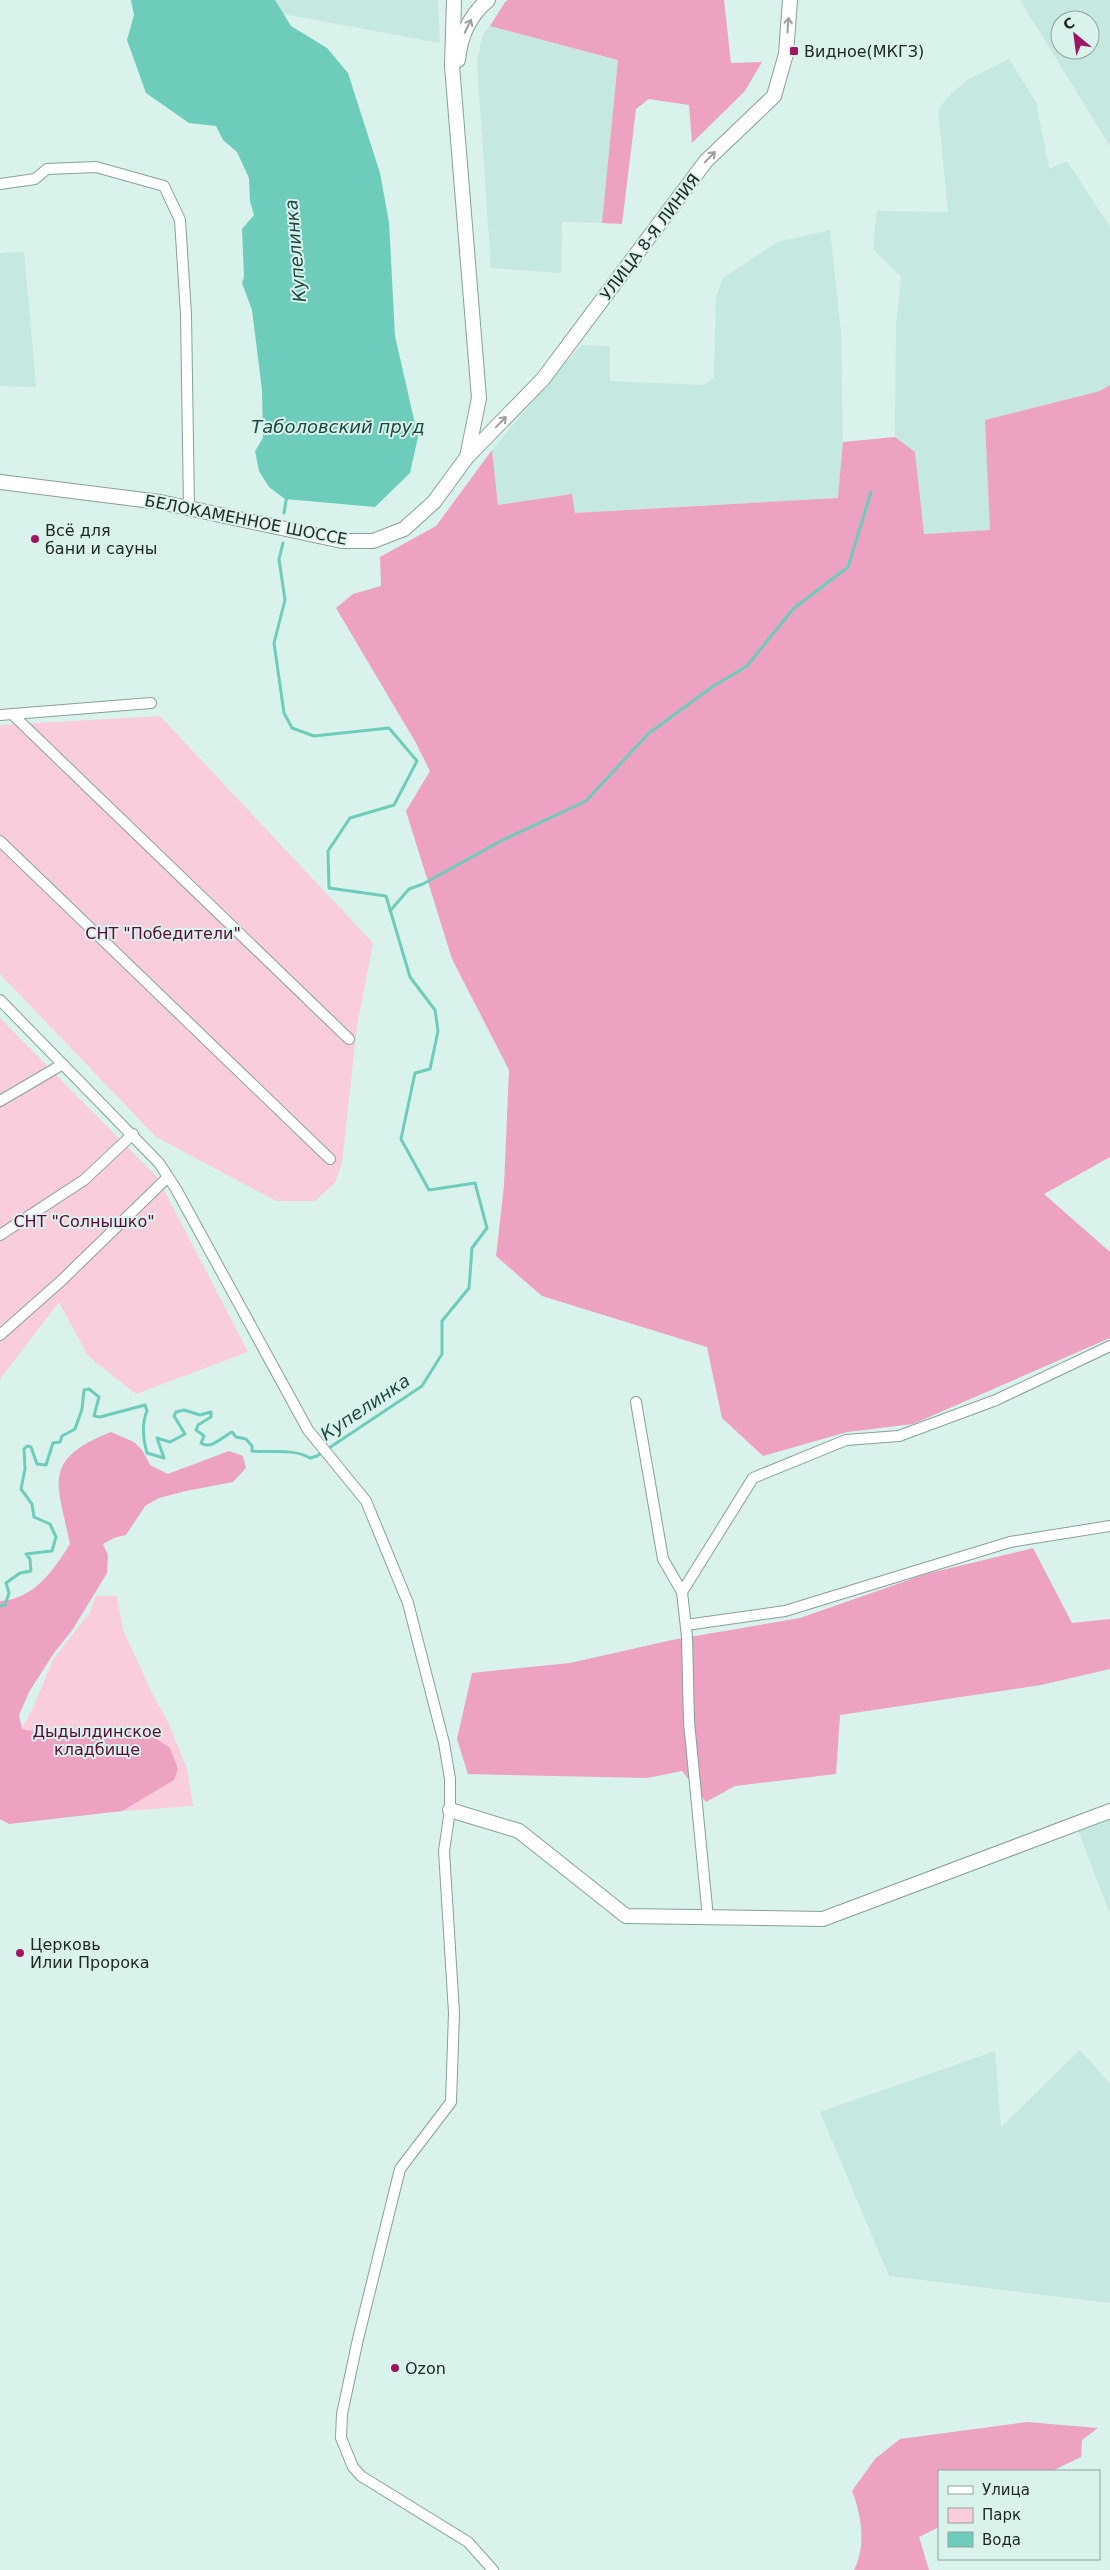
<svg xmlns="http://www.w3.org/2000/svg" width="1110" height="2570" viewBox="0 0 1110 2570" font-family="'DejaVu Sans',sans-serif">
<rect width="100%" height="100%" fill="#d9f2ec"/>
<!-- built -->
<g fill="#c5e8e0" fill-rule="evenodd">
<path d="M 275,0 L 438,0 L 440,43 L 283,14 Z"/>
<path d="M 1020,0 L 1110,0 L 1110,146 ZM 1060,20 L 1090,20 L 1090,50 L 1060,50 Z"/>
<path d="M 490,26 L 618,60 L 602,223 L 562,222 L 561,273 L 491,268 L 477,62 L 483,34 Z"/>
<path d="M 1009,59 L 1036,102 L 1049,169 L 1067,161 L 1110,227 L 1110,385 L 1100,391 L 985,420 L 990,530 L 924,534 L 915,452 L 895,437 L 896,326 L 901,277 L 873,249 L 877,211 L 948,212 L 938,110 L 947,98 L 967,80 Z"/>
<path d="M 830,230 L 841,333 L 843,442 L 839,498 L 575,513 L 572,494 L 498,505 L 492,450 L 581,345 L 610,346 L 610,381 L 704,385 L 714,377 L 716,297 L 723,278 L 778,242 Z"/>
<path d="M 24,252 L 35,373 L 36,387 L 0,386 L 0,253 Z"/>
<path d="M 1110,1818 L 1110,1914 L 1078,1830 Z"/>
<path d="M 1080,2050 L 1110,2084 L 1110,2303 L 889,2276 L 820,2112 L 995,2051 L 1001,2127 Z"/>
</g>
<!-- green -->
<g fill="#facddd">
<path d="M 160,716 L 373,943 L 357,1027 L 342,1163 L 335,1183 L 315,1201 L 276,1201 L 156,1137 L 0,974 L 0,725 Z"/>
<path d="M 0,1018 L 158,1178 L 248,1352 L 136,1394 L 88,1356 L 59,1302 L 0,1379 Z"/>
<path d="M 96,1596 L 117,1596 L 123,1630 L 153,1695 L 168,1722 L 187,1769 L 193,1806 L 0,1820 L 0,1766 L 32,1710 L 53,1660 L 90,1612 Z"/>
</g>
<!-- forest -->
<g fill="#eca2c0">
<path d="M 508,0 L 724,0 L 731,63 L 762,62 L 745,91 L 692,143 L 689,105 L 649,99 L 636,109 L 622,224 L 602,223 L 618,60 L 490,26 L 505,2 Z"/>
<path d="M 1110,385 L 1110,1157 L 1044,1194 L 1110,1252 L 1110,1338 L 913,1424 L 847,1432 L 763,1456 L 722,1418 L 707,1347 L 542,1296 L 496,1256 L 504,1186 L 509,1070 L 452,959 L 406,811 L 430,771 L 416,743 L 336,608 L 353,594 L 381,586 L 380,557 L 436,526 L 492,450 L 498,505 L 572,494 L 575,513 L 838,498 L 843,442 L 895,437 L 915,452 L 924,534 L 990,530 L 985,420 L 1100,391 Z"/>
<path d="M 111,1432 L 134,1442 L 142,1450 L 150,1465 L 168,1474 L 229,1451 L 243,1456 L 246,1468 L 233,1482 L 186,1491 L 159,1498 L 145,1506 L 126,1535 L 114,1538 L 103,1544 L 108,1555 L 107,1573 L 73,1629 L 54,1653 L 29,1692 L 19,1715 L 22,1729 L 41,1733 L 92,1728 L 148,1733 L 170,1748 L 178,1769 L 174,1780 L 122,1811 L 9,1824 L 0,1819 L 0,1601 C 33,1600 54,1570 70,1544 C 58,1484 40,1460 111,1432 Z"/>
<path d="M 1033,1548 L 1072,1623 L 1110,1619 L 1110,1669 L 1041,1685 L 840,1715 L 836,1774 L 735,1786 L 706,1802 L 682,1771 L 647,1778 L 468,1774 L 457,1739 L 472,1673 L 570,1663 L 672,1640 L 800,1618 L 926,1574 Z"/>
<path d="M 1027,2422 L 1098,2428 L 1082,2440 L 1081,2457 L 1052,2471 L 939,2471 L 939,2527 L 919,2537 L 929,2570 L 854,2570 C 866,2547 862,2515 852,2491 L 875,2459 L 900,2439 Z"/>
</g>
<!-- water -->
<path fill="#6ecdba" d="M 131,0 L 275,0 L 291,26 L 327,48 L 348,73 L 380,173 L 389,222 L 395,336 L 418,437 L 410,473 L 375,507 L 285,499 L 269,487 L 259,471 L 255,451 L 263,438 L 262,390 L 252,310 L 242,283 L 244,277 L 242,229 L 254,215 L 250,201 L 249,178 L 237,152 L 223,140 L 216,126 L 189,123 L 146,93 L 127,40 L 134,15 Z"/>
<g fill="none" stroke-linecap="round" stroke-linejoin="round">
<!-- stream -->
<g stroke="#6ecdba" stroke-width="3">
<path d="M 284,513 L 287,495"/>
<path d="M 390,911 L 409,889 L 423,884 L 501,841 L 586,801 L 648,734 L 712,687 L 747,666 L 793,609 L 848,567 L 871,492"/>
<path d="M 0,1606 L 5,1605 L 9,1593 L 6,1583 L 20,1573 L 31,1571 L 30,1559 L 26,1554 L 52,1551 L 56,1537 L 50,1524 L 34,1517 L 32,1504 L 21,1489 L 25,1469 L 24,1449 L 27,1446 L 31,1447 L 37,1464 L 46,1465 L 53,1443 L 60,1442 L 62,1436 L 75,1429 L 82,1409 L 84,1390 L 89,1389 L 99,1397 L 94,1416 L 100,1417 L 145,1405 L 147,1411 C 141,1425 143,1439 147,1453 L 164,1458 L 157,1438 L 170,1442 L 185,1434 L 174,1416 L 176,1412 L 184,1410 L 200,1415 L 211,1412 L 211,1417 L 198,1425 L 196,1430 L 204,1436 L 201,1443 C 211,1450 222,1437 232,1432 L 236,1437 L 246,1439 L 252,1446 L 252,1451 C 271,1453 293,1448 310,1458 L 317,1456 L 422,1386 L 442,1354 L 442,1321 L 469,1288 L 472,1248 L 487,1228 L 475,1183 L 429,1190 L 401,1139 L 415,1073 L 430,1069 L 438,1031 L 435,1010 L 410,977 L 386,896 L 329,888 L 328,851 L 350,818 L 394,805 L 417,761 L 389,728 L 314,736 L 292,728 L 284,713 L 274,643 L 285,600 L 279,559 L 283,543"/>
</g>
<!-- street casing -->
<g stroke="#88a09a" stroke-width="12">
<g id="street">
<path d="M 0,184 L 35,179 L 47,169 L 96,167 L 164,186 L 180,220 L 186,314 L 189,508"/>
<path d="M 12,714 L 349,1039"/>
<path d="M 0,715 L 151,703"/>
<path d="M 0,841 L 330,1159"/>
<path d="M 0,1000 L 159,1163 L 176,1189 L 308,1430 L 366,1501 L 408,1603 L 444,1743 L 450,1779 L 450,1810 L 444,1851 L 454,2013 L 451,2102 L 400,2169 L 358,2339 L 342,2414 L 341,2438 L 353,2467 L 361,2476 L 468,2542 L 493,2570"/>
<path d="M 0,1101 L 63,1064"/>
<path d="M 0,1235 L 84,1180 L 133,1134"/>
<path d="M 0,1335 L 61,1281 L 168,1177"/>
<path d="M 636,1402 L 663,1559 L 682,1592"/>
<path d="M 686,1625 L 785,1611 L 1010,1542 L 1110,1526"/>
<path d="M 708,1918 L 689,1722 L 687,1637 L 682,1592 L 753,1478 L 846,1440 L 899,1436 L 996,1400 L 1110,1346"/>
</g>
</g>
<!-- secondary casing -->
<g stroke="#88a09a" stroke-width="16">
<g id="secondary">
<path d="M 458,60 C 460,37 470,15 488,0"/>
<path d="M 468,456 L 543,379 L 706,161 L 774,96 L 786,54 L 790,0"/>
<path d="M 0,482 L 160,502 L 342,541 L 373,541 L 404,529 L 434,502 L 467,457 L 479,398 L 452,66 L 454,0"/>
<path d="M 450,1810 L 519,1831 L 626,1916 L 823,1919 L 1110,1811"/>
</g>
</g>
<!-- street -->
<use href="#street" stroke="#fff" stroke-width="10"/>
<!-- secondary -->
<use href="#secondary" stroke="#fff" stroke-width="14"/>
</g>
<!-- one-way arrows -->
<defs><path id="oneway-shaft" d="M-6 0H5M1.5-3L5.5 0L1.5 3" fill="none" stroke-width="1.6" stroke-linecap="round" stroke-linejoin="round" transform="scale(1.25)"/></defs>
<g stroke="#9b9f9e">
<use href="#oneway-shaft" transform="translate(788 25) rotate(-86)"/>
<use href="#oneway-shaft" transform="translate(468 26) rotate(-64)"/>
<use href="#oneway-shaft" transform="translate(710 157) rotate(-46)"/>
<use href="#oneway-shaft" transform="translate(501 422) rotate(-46)"/>
</g>
<!-- markers -->
<g fill="#9f1562" stroke="#d9f2ec" stroke-width="2">
<rect x="789" y="46" width="10" height="10" rx="2.5"/>
<circle cx="35" cy="539" r="5"/>
<circle cx="20" cy="1953" r="5"/>
<circle cx="395" cy="2368" r="5"/>
</g>
<g text-anchor="middle" dominant-baseline="central" stroke-width="4" stroke-linejoin="round" paint-order="stroke">
<!-- poi labels -->
<g font-size="16" fill="#202927" stroke="#d9f2ec" text-anchor="start">
<text x="804" y="51">Видное(МКГЗ)</text>
<text x="45" y="530">Всё для<tspan x="45" dy="18">бани и сауны</tspan></text>
<text x="30" y="1944">Церковь<tspan x="30" dy="18">Илии Пророка</tspan></text>
<text x="405" y="2368">Ozon</text>
</g>
<!-- street labels -->
<g font-size="16" fill="#202927" stroke="#d9f2ec">
<text transform="translate(650 237) rotate(-53)">УЛИЦА 8-Я ЛИНИЯ</text>
<text transform="translate(246 520) rotate(11)">БЕЛОКАМЕННОЕ ШОССЕ</text>
</g>
<!-- park labels -->
<g font-size="16" fill="#5f0838" stroke="#d9f2ec">
<text x="163" y="933">СНТ "Победители"</text>
<text x="84" y="1221">СНТ "Солнышко"</text>
<text x="97" y="1731">Дыдылдинское<tspan x="97" dy="18">кладбище</tspan></text>
</g>
<!-- water labels -->
<g font-size="18" font-style="italic" fill="#1d4840" stroke="#d9f2ec">
<text transform="translate(295 251) rotate(-95)">Купелинка</text>
<text x="338" y="426">Таболовский пруд</text>
<text transform="translate(365 1407) rotate(-34)">Купелинка</text>
</g>
</g>
<!-- legend -->
<rect x="938" y="2470" width="162" height="90" fill="#d9f2ec" stroke="#8fa29d"/>
<rect x="948" y="2486" width="25" height="8" fill="#ffffff" stroke="#8fa29d"/>
<text x="982" y="2495" font-size="15" fill="#202927">Улица</text>
<rect x="948" y="2508" width="25" height="15" fill="#facddd" stroke="#8fa29d"/>
<text x="982" y="2520" font-size="15" fill="#202927">Парк</text>
<rect x="948" y="2532" width="25" height="15" fill="#6ecdba" stroke="#8fa29d"/>
<text x="982" y="2545" font-size="15" fill="#202927">Вода</text>
<!-- north arrow -->
<g transform="translate(1075 35) rotate(331)"><circle r="24" fill="#d9f2ec" stroke="#8fa29d"/>
<path d="M0-4L9 19L0 12L-9 19Z" fill="#9f1562"/>
<text y="-8" font-size="14" font-weight="bold" text-anchor="middle" fill="#202927">С</text>
</g>
</svg>
